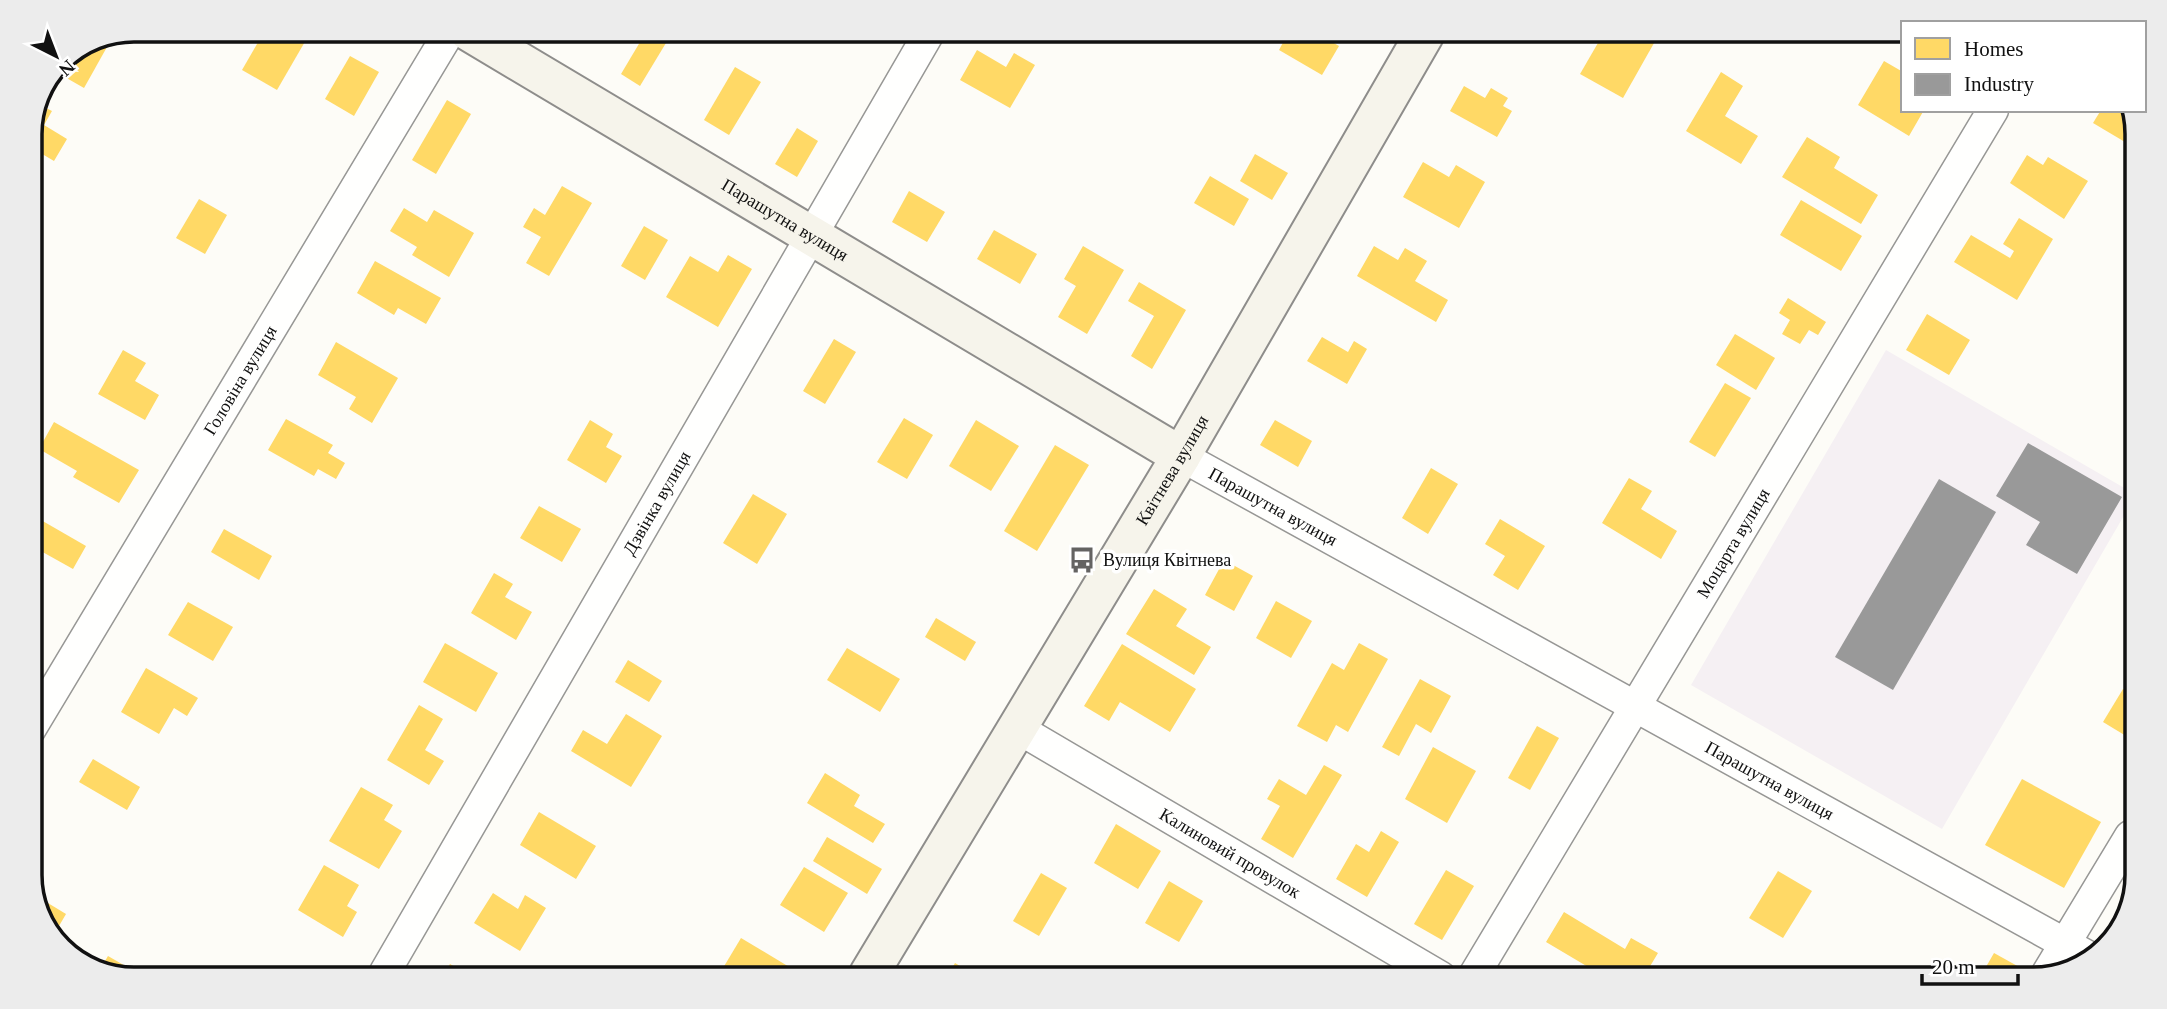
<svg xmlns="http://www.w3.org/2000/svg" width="2167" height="1009" viewBox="0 0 2167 1009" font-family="Georgia,serif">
<rect width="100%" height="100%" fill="#fdfcf7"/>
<!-- industrial -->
<path fill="#f5f0f3" d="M 1886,350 L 2133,493 L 2133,500 L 1942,829 L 1691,685 Z"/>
<!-- homes -->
<g fill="#ffd966">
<path d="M 265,30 L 310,33 L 277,90 L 242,70 Z"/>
<path d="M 646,32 L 660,32 L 669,38 L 640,86 L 621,74 Z"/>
<path d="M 1287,35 L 1320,35 L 1339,46 L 1322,75 L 1279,50 Z"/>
<path d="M 1602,36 L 1658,36 L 1623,98 L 1580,74 Z"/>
<path d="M 101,43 L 107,47 L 84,88 L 56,72 L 61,60 Z"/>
<path d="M 977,50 L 1006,67 L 1014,53 L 1035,65 L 1010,108 L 960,80 Z"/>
<path d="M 350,56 L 379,72 L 354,116 L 325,99 Z"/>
<path d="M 1884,61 L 1903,72 L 1903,110 L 1924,110 L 1909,136 L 1858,105 Z"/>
<path d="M 735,67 L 761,82 L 729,135 L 704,120 Z"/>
<path d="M 1721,72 L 1743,86 L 1725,116 L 1758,136 L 1741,164 L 1686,131 Z"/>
<path d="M 1464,86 L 1485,98 L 1491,88 L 1508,98 L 1503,106 L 1512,111 L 1497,137 L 1450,111 Z"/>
<path d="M 447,100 L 471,114 L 436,174 L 412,160 Z"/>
<path d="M 40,105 L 52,111 L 44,125 L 67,139 L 54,161 L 32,148 L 30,151 L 30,128 Z"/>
<path d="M 2101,110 L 2131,110 L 2137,134 L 2130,145 L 2093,123 Z"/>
<path d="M 797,128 L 818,141 L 797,177 L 775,164 Z"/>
<path d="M 1807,137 L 1840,157 L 1834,168 L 1878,195 L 1861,224 L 1782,177 Z"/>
<path d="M 1255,154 L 1288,173 L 1272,200 L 1240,181 Z"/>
<path d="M 2027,155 L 2043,165 L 2048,157 L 2088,181 L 2064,219 L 2010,183 Z"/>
<path d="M 1423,162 L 1449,177 L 1456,165 L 1485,182 L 1459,228 L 1403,197 Z"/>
<path d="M 1210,176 L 1249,199 L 1234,226 L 1194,203 Z"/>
<path d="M 562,186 L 592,203 L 549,276 L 526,263 L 541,237 L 523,227 L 534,208 L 545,215 Z"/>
<path d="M 909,191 L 945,212 L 927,242 L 892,222 Z"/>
<path d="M 199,199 L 227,215 L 205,254 L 176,238 Z"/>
<path d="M 1801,200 L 1862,236 L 1841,271 L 1780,235 Z"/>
<path d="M 404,208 L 427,222 L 434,210 L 474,233 L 449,277 L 412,255 L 417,247 L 390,231 Z"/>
<path d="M 2019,218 L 2053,239 L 2017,300 L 1954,262 L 1971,235 L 2010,258 L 2014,251 L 2003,244 Z"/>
<path d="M 644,226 L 668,240 L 645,280 L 621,266 Z"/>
<path d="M 994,230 L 1037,254 L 1020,284 L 977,259 Z"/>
<path d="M 1083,246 L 1124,270 L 1087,334 L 1058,317 L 1076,286 L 1064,279 Z"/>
<path d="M 1374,246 L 1398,260 L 1405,248 L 1427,261 L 1415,281 L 1448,300 L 1436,322 L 1357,276 Z"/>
<path d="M 728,255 L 752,269 L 718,327 L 666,297 L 690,256 L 718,272 Z"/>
<path d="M 375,261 L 441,298 L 426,324 L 398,308 L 394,315 L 357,293 Z"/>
<path d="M 1139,282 L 1186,310 L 1152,369 L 1131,356 L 1154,316 L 1128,301 Z"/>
<path d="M 1788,298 L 1826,322 L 1818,335 L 1809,330 L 1800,344 L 1782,334 L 1790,320 L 1779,313 Z"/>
<path d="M 1927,314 L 1970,340 L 1949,375 L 1906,350 Z"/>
<path d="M 1735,334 L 1775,358 L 1756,390 L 1716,365 Z"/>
<path d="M 1322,337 L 1348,352 L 1354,341 L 1367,349 L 1347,384 L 1307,361 Z"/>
<path d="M 834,339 L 856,352 L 825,404 L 803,391 Z"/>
<path d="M 336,342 L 398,378 L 372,423 L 349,409 L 356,397 L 318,375 Z"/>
<path d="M 123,350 L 146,363 L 135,381 L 159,395 L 145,420 L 98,394 Z"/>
<path d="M 1725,383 L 1751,398 L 1715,457 L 1689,442 Z"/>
<path d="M 904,418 L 933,435 L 907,479 L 877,462 Z"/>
<path d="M 286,419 L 333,445 L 328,453 L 345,463 L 336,479 L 318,469 L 314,476 L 268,450 Z"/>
<path d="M 590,420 L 613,434 L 606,447 L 622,456 L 606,483 L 567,460 Z"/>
<path d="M 976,420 L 1019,446 L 991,491 L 949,466 Z"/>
<path d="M 1275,420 L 1312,441 L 1298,467 L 1260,445 Z"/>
<path d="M 54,422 L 139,470 L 119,503 L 73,477 L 77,471 L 39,449 Z"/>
<path d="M 1055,445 L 1089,465 L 1037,551 L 1004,531 Z"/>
<path d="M 1431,468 L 1458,484 L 1428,534 L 1402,518 Z"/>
<path d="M 1629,478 L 1652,491 L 1641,509 L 1677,531 L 1661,559 L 1602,523 Z"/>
<path d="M 753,494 L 787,514 L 757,564 L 723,543 Z"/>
<path d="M 539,506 L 581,529 L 562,562 L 520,538 Z"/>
<path d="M 34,516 L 86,546 L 73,569 L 30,545 L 30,523 Z"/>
<path d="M 1500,519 L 1545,546 L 1518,590 L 1493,575 L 1505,556 L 1485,544 Z"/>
<path d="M 224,529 L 272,556 L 259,580 L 211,552 Z"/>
<path d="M 1224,560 L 1253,576 L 1234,611 L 1205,595 Z"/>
<path d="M 494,573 L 513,584 L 505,597 L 532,612 L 516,640 L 471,613 Z"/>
<path d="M 1154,589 L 1187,609 L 1176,626 L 1211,647 L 1194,675 L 1126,634 Z"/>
<path d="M 1276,601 L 1312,621 L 1291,658 L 1256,638 Z"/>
<path d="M 188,602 L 233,627 L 213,661 L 168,635 Z"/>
<path d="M 936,618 L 976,642 L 965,661 L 925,637 Z"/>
<path d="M 445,643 L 498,673 L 476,712 L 423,682 Z"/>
<path d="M 1359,643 L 1388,659 L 1348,732 L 1336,725 L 1327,742 L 1297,726 L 1332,663 L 1344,670 Z"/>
<path d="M 1122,644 L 1196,689 L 1170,732 L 1120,702 L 1109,721 L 1084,706 Z"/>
<path d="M 847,648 L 900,679 L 880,712 L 827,680 Z"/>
<path d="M 628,660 L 662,681 L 649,702 L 615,682 Z"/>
<path d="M 146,668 L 198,698 L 187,716 L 174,708 L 159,734 L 121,712 Z"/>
<path d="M 1420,679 L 1451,696 L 1431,733 L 1416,724 L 1399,756 L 1382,747 Z"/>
<path d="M 2123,689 L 2131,694 L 2131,739 L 2103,722 Z"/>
<path d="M 419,705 L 443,719 L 425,750 L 444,761 L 429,785 L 387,760 Z"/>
<path d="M 626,714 L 662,736 L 631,787 L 571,751 L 583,730 L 607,744 Z"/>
<path d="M 1537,726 L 1559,738 L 1530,790 L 1508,778 Z"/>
<path d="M 1433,747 L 1476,771 L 1447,823 L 1405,799 Z"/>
<path d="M 93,759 L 140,787 L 127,810 L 79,782 Z"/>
<path d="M 1324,765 L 1342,775 L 1293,858 L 1261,839 L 1280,806 L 1267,799 L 1279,779 L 1306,795 Z"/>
<path d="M 825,773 L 860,795 L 854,806 L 885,824 L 873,843 L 807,803 Z"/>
<path d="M 2022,779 L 2101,822 L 2064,888 L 1985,845 Z"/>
<path d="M 361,787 L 393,805 L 384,820 L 402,831 L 379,869 L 329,841 Z"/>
<path d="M 539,812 L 596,846 L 576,879 L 520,845 Z"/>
<path d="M 1116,824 L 1161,851 L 1138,889 L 1094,863 Z"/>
<path d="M 1381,831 L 1399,842 L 1367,897 L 1336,879 L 1356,844 L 1369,852 Z"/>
<path d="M 827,837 L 882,869 L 867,894 L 813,861 Z"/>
<path d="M 324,865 L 359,885 L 347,906 L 357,912 L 343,937 L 298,910 Z"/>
<path d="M 804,867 L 848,893 L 824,932 L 780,905 Z"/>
<path d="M 1446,870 L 1474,886 L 1442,940 L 1414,924 Z"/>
<path d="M 1778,871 L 1812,891 L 1783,938 L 1749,918 Z"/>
<path d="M 1041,873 L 1067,888 L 1039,936 L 1013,921 Z"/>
<path d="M 1169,881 L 1203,901 L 1179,942 L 1145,923 Z"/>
<path d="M 493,893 L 518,909 L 525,895 L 546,908 L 520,951 L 474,923 Z"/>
<path d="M 38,897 L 66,914 L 52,938 L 37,900 Z"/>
<path d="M 1564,912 L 1625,949 L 1631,938 L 1658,953 L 1643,978 L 1605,977 L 1546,942 Z"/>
<path d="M 741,938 L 791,968 L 787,974 L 720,973 Z"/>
<path d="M 1994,953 L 2021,968 L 2015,979 L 1979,979 Z"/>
<path d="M 108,956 L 134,971 L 99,971 Z"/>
<path d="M 955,963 L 975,975 L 948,975 Z"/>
<path d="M 450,964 L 466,973 L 445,973 Z"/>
</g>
<!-- industry -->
<g fill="#999">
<path d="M 2028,443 L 2122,497 L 2077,574 L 2026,545 L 2040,522 L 1996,496 Z"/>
<path d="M 1939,479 L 1996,512 L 1893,690 L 1835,657 Z"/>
</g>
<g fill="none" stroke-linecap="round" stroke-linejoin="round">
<!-- street casing -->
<g stroke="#979795" stroke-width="33">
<g id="street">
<path id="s1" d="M 1181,456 L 2093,959"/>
<path id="s2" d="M 1017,728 L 1441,977"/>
<path id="s3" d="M 30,730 L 450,31"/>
<path id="s4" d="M 385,972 L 929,33"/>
<path d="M 2046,975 L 2130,836"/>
<path id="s5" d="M 1473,977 L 1993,110"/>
</g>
</g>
<!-- secondary casing -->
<g stroke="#8e8d8b" stroke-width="42">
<g id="secondary">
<path id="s6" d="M 468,31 L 1181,456"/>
<path id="s7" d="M 869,974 L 1181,456 L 1424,35"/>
</g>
</g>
<!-- street -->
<use href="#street" stroke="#fffffe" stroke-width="30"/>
<!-- secondary -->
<use href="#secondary" stroke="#f6f4eb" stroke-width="38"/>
</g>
<!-- icons -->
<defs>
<g id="bus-bare" transform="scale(2.1)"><path d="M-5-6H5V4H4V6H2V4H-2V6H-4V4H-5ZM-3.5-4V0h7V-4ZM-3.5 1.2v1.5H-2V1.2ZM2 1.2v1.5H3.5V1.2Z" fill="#646362" stroke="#fff" stroke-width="2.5" paint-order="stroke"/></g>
</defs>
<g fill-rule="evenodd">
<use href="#bus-bare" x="1082" y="560"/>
</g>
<g text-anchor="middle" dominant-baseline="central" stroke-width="7" stroke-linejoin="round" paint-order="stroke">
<!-- street labels -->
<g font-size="18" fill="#111" stroke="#fff">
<text stroke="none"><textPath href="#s6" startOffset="369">Парашутна вулиця</textPath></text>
<text stroke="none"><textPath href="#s3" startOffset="408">Головіна вулиця</textPath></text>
<text stroke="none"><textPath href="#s7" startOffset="588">Квітнева вулиця</textPath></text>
<text stroke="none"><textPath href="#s4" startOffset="542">Дзвінка вулиця</textPath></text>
<text stroke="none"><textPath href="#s1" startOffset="105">Парашутна вулиця</textPath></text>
<text stroke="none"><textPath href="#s5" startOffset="506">Моцарта вулиця</textPath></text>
<text stroke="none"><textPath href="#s1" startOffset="672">Парашутна вулиця</textPath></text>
<text stroke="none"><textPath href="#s2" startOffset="247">Калиновий провулок</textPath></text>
</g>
<!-- poi labels -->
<g font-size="18" fill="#111" stroke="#fff" text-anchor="start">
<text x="1103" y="560">Вулиця Квітнева</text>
</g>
</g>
<!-- crop -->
<path d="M0 0H2167V1009H0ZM134 42H2033A92 92 0 0 1 2125 134V875A92 92 0 0 1 2033 967H134A92 92 0 0 1 42 875V134A92 92 0 0 1 134 42Z" fill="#ececec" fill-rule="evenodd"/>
<path fill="none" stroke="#111" stroke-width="3.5" d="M134 42H2033A92 92 0 0 1 2125 134V875A92 92 0 0 1 2033 967H134A92 92 0 0 1 42 875V134A92 92 0 0 1 134 42Z"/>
<!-- legend -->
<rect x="1901" y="21" width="245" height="91" fill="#ffffff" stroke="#a0a0a0" stroke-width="2"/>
<rect x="1915" y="38" width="35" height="21" fill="#ffd966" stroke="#a0a0a0" stroke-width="2"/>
<text x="1964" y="56" font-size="21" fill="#111111">Homes</text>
<rect x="1915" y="74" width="35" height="21" fill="#999999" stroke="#a0a0a0" stroke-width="2"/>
<text x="1964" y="91" font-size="21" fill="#111111">Industry</text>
<!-- north arrow -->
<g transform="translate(56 56) rotate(138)" stroke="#ffffff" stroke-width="5" paint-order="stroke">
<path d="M0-5L12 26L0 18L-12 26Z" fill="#111111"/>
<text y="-10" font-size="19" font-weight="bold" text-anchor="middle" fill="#111111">N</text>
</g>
<!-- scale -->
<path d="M1922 974v10h96v-10" fill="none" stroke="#111111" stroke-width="3.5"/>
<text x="1932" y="974" font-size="21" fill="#111111" stroke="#ffffff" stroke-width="5" paint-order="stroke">20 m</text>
</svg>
